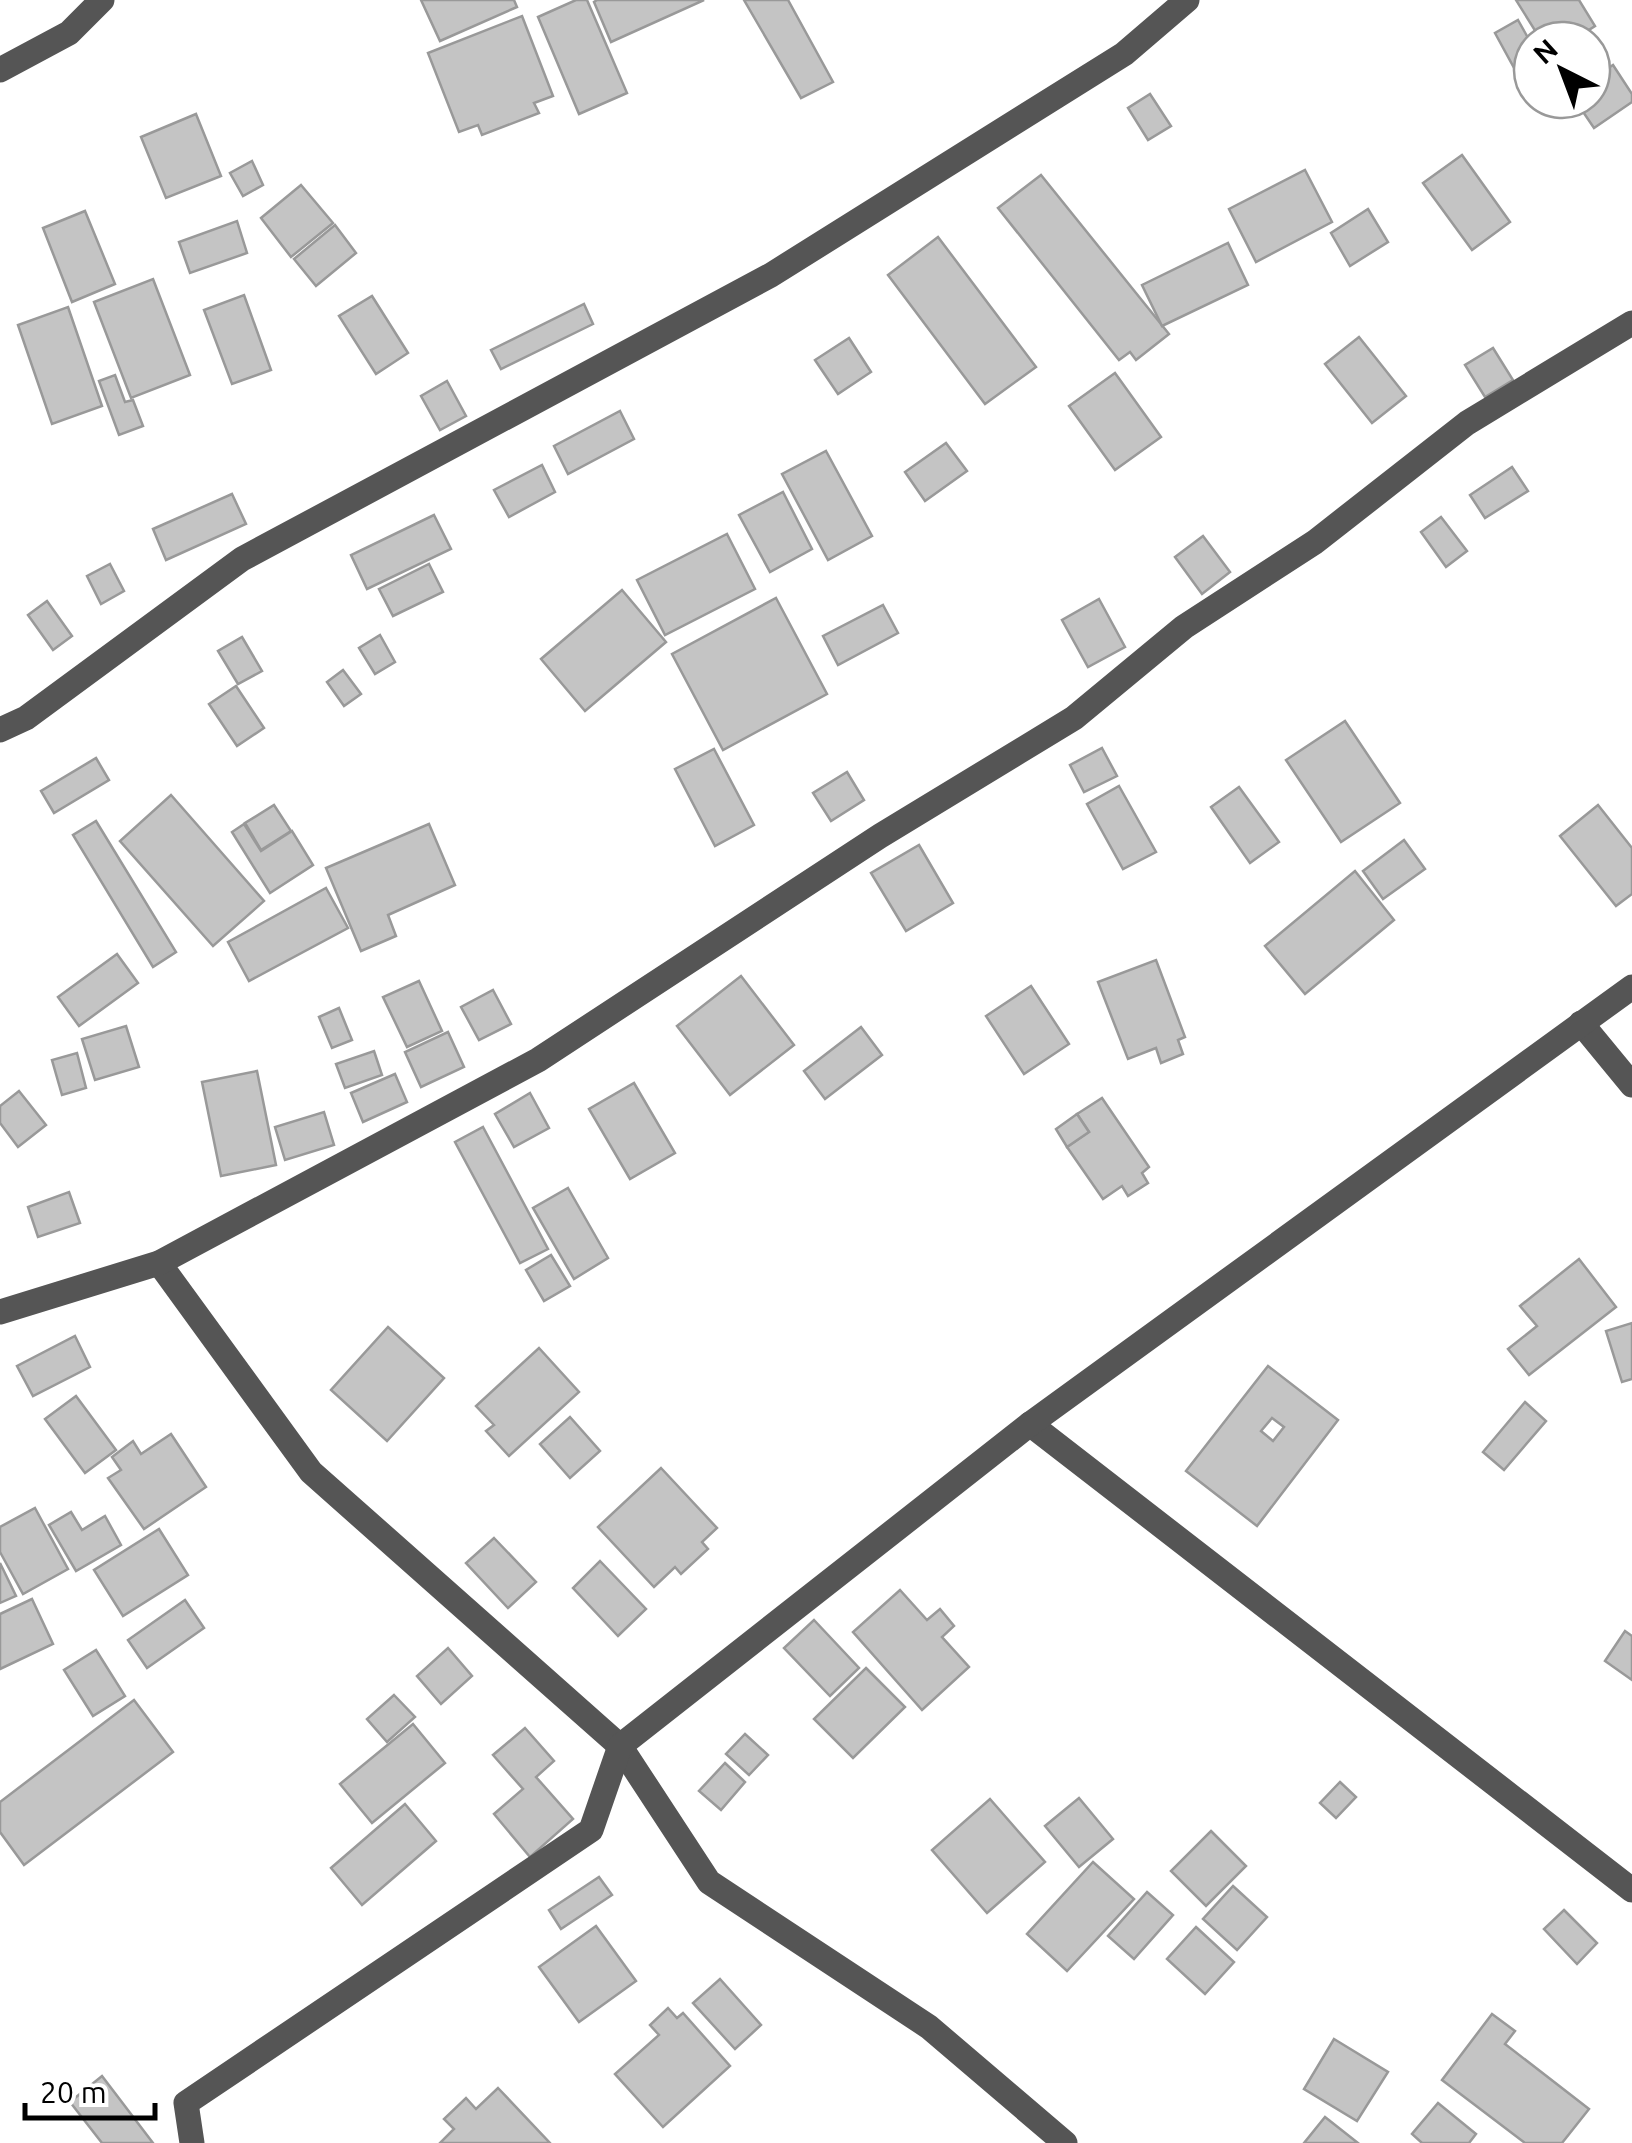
<svg xmlns="http://www.w3.org/2000/svg" width="1632" height="2143" viewBox="0 0 1632 2143" font-family="Ubuntu,sans-serif">
<rect width="100%" height="100%" fill="#fff"/>
<!-- building -->
<g fill="#c4c4c4" stroke="#999" stroke-width="2.5" fill-rule="evenodd">
<path d="M 421,0 L 514,0 L 517,7 L 440,41 Z"/>
<path d="M 576,0 L 587,0 L 627,93 L 579,114 L 538,17 Z"/>
<path d="M 597,0 L 704,0 L 611,42 L 594,2 Z"/>
<path d="M 744,0 L 788,0 L 833,82 L 801,98 Z"/>
<path d="M 1516,0 L 1579,0 L 1595,26 L 1573,40 L 1541,40 Z"/>
<path d="M 522,16 L 553,96 L 534,103 L 539,113 L 482,135 L 478,125 L 459,132 L 428,53 Z"/>
<path d="M 1518,20 L 1532,45 L 1531,99 L 1495,33 Z"/>
<path d="M 1613,65 L 1632,94 L 1632,102 L 1594,128 L 1575,100 L 1592,100 L 1592,79 Z"/>
<path d="M 1150,94 L 1171,126 L 1148,140 L 1128,108 Z"/>
<path d="M 196,114 L 221,176 L 166,198 L 141,137 Z"/>
<path d="M 1462,155 L 1510,222 L 1472,250 L 1423,183 Z"/>
<path d="M 252,161 L 263,185 L 243,196 L 230,173 Z"/>
<path d="M 1305,170 L 1332,222 L 1256,262 L 1229,209 Z"/>
<path d="M 1041,175 L 1169,334 L 1136,360 L 1130,352 L 1119,360 L 998,208 Z"/>
<path d="M 301,185 L 333,223 L 291,257 L 261,218 Z"/>
<path d="M 1368,209 L 1388,242 L 1350,266 L 1331,233 Z"/>
<path d="M 85,211 L 115,284 L 72,302 L 43,228 Z"/>
<path d="M 237,221 L 247,253 L 190,273 L 179,242 Z"/>
<path d="M 335,225 L 356,253 L 316,286 L 294,259 Z"/>
<path d="M 938,237 L 1036,367 L 985,404 L 888,275 Z"/>
<path d="M 1228,243 L 1248,285 L 1162,326 L 1142,285 Z"/>
<path d="M 153,279 L 190,375 L 131,398 L 94,302 Z"/>
<path d="M 244,295 L 271,370 L 232,384 L 204,310 Z"/>
<path d="M 372,296 L 408,353 L 376,374 L 339,316 Z"/>
<path d="M 584,304 L 593,324 L 501,369 L 491,350 Z"/>
<path d="M 68,307 L 102,406 L 52,424 L 18,325 Z"/>
<path d="M 1359,337 L 1406,396 L 1372,423 L 1325,364 Z"/>
<path d="M 849,338 L 871,372 L 838,394 L 815,360 Z"/>
<path d="M 1493,348 L 1513,380 L 1485,397 L 1465,365 Z"/>
<path d="M 1115,373 L 1161,437 L 1115,470 L 1069,406 Z"/>
<path d="M 115,375 L 125,402 L 133,400 L 143,426 L 119,435 L 99,381 Z"/>
<path d="M 447,381 L 466,416 L 440,430 L 421,396 Z"/>
<path d="M 620,411 L 634,439 L 568,474 L 554,446 Z"/>
<path d="M 946,443 L 967,471 L 925,501 L 905,472 Z"/>
<path d="M 826,451 L 872,536 L 828,560 L 782,474 Z"/>
<path d="M 542,465 L 555,492 L 509,517 L 494,490 Z"/>
<path d="M 1512,467 L 1528,491 L 1485,518 L 1470,495 Z"/>
<path d="M 783,492 L 812,549 L 770,572 L 739,515 Z"/>
<path d="M 232,494 L 246,524 L 166,560 L 153,529 Z"/>
<path d="M 434,515 L 451,549 L 367,589 L 351,555 Z"/>
<path d="M 1441,517 L 1467,551 L 1446,567 L 1421,532 Z"/>
<path d="M 727,534 L 755,589 L 665,635 L 637,580 Z"/>
<path d="M 1203,536 L 1230,572 L 1202,594 L 1175,557 Z"/>
<path d="M 110,564 L 124,591 L 101,604 L 87,576 Z"/>
<path d="M 429,564 L 443,592 L 393,616 L 379,589 Z"/>
<path d="M 622,590 L 666,642 L 585,711 L 541,659 Z"/>
<path d="M 776,598 L 827,694 L 723,750 L 672,654 Z"/>
<path d="M 1099,599 L 1125,647 L 1088,667 L 1062,620 Z"/>
<path d="M 47,601 L 72,636 L 53,650 L 28,615 Z"/>
<path d="M 883,605 L 898,633 L 838,665 L 823,636 Z"/>
<path d="M 380,635 L 395,662 L 375,674 L 359,648 Z"/>
<path d="M 242,637 L 262,671 L 238,684 L 218,651 Z"/>
<path d="M 343,670 L 361,694 L 344,706 L 327,682 Z"/>
<path d="M 236,686 L 264,728 L 237,746 L 209,704 Z"/>
<path d="M 1345,721 L 1400,803 L 1341,842 L 1286,760 Z"/>
<path d="M 1102,748 L 1117,776 L 1084,792 L 1070,765 Z"/>
<path d="M 714,749 L 754,825 L 715,846 L 675,769 Z"/>
<path d="M 96,758 L 109,780 L 54,813 L 41,791 Z"/>
<path d="M 847,772 L 864,800 L 831,821 L 813,793 Z"/>
<path d="M 1119,786 L 1156,852 L 1123,869 L 1087,804 Z"/>
<path d="M 1239,787 L 1279,842 L 1250,863 L 1211,807 Z"/>
<path d="M 171,795 L 264,901 L 213,946 L 120,841 Z"/>
<path d="M 274,805 L 291,831 L 261,850 L 245,823 Z"/>
<path d="M 1598,805 L 1632,848 L 1632,894 L 1616,906 L 1560,836 Z"/>
<path d="M 96,821 L 176,952 L 153,967 L 73,835 Z"/>
<path d="M 244,824 L 261,851 L 292,831 L 313,865 L 270,893 L 232,832 Z"/>
<path d="M 429,824 L 455,885 L 388,915 L 396,936 L 361,951 L 326,868 Z"/>
<path d="M 1404,840 L 1425,869 L 1383,899 L 1363,871 Z"/>
<path d="M 919,845 L 953,903 L 906,931 L 871,873 Z"/>
<path d="M 1355,871 L 1394,920 L 1305,994 L 1265,946 Z"/>
<path d="M 326,888 L 348,928 L 249,981 L 228,942 Z"/>
<path d="M 117,954 L 138,983 L 79,1026 L 58,997 Z"/>
<path d="M 1156,960 L 1185,1037 L 1178,1040 L 1183,1054 L 1161,1063 L 1156,1048 L 1128,1059 L 1098,982 Z"/>
<path d="M 741,976 L 794,1045 L 730,1095 L 677,1026 Z"/>
<path d="M 419,981 L 442,1031 L 407,1047 L 383,997 Z"/>
<path d="M 1031,986 L 1069,1044 L 1024,1074 L 986,1016 Z"/>
<path d="M 493,990 L 511,1024 L 479,1040 L 461,1007 Z"/>
<path d="M 339,1008 L 352,1040 L 332,1048 L 319,1017 Z"/>
<path d="M 126,1026 L 139,1067 L 95,1080 L 82,1039 Z"/>
<path d="M 861,1027 L 882,1055 L 825,1099 L 804,1071 Z"/>
<path d="M 448,1032 L 464,1067 L 421,1087 L 405,1052 Z"/>
<path d="M 374,1051 L 382,1075 L 345,1088 L 336,1064 Z"/>
<path d="M 77,1053 L 86,1088 L 62,1095 L 52,1060 Z"/>
<path d="M 257,1071 L 276,1165 L 221,1176 L 202,1082 Z"/>
<path d="M 395,1074 L 407,1102 L 363,1122 L 351,1093 Z"/>
<path d="M 634,1083 L 675,1153 L 630,1179 L 589,1109 Z"/>
<path d="M 19,1091 L 46,1125 L 18,1147 L 0,1123 L 0,1106 Z"/>
<path d="M 530,1093 L 549,1128 L 514,1147 L 495,1114 Z"/>
<path d="M 1102,1098 L 1149,1167 L 1142,1173 L 1148,1183 L 1128,1196 L 1122,1186 L 1103,1199 L 1067,1147 L 1089,1132 L 1077,1114 Z"/>
<path d="M 324,1112 L 334,1145 L 285,1160 L 275,1127 Z"/>
<path d="M 1077,1114 L 1089,1132 L 1067,1147 L 1056,1129 Z"/>
<path d="M 483,1127 L 548,1249 L 520,1263 L 455,1142 Z"/>
<path d="M 568,1188 L 608,1258 L 574,1279 L 533,1208 Z"/>
<path d="M 69,1192 L 80,1223 L 38,1237 L 28,1207 Z"/>
<path d="M 551,1255 L 570,1286 L 544,1301 L 526,1270 Z"/>
<path d="M 1579,1259 L 1616,1307 L 1529,1375 L 1508,1349 L 1537,1326 L 1520,1306 Z"/>
<path d="M 1632,1323 L 1632,1379 L 1622,1382 L 1606,1331 Z"/>
<path d="M 388,1327 L 444,1378 L 387,1441 L 331,1390 Z"/>
<path d="M 75,1336 L 90,1367 L 33,1396 L 17,1366 Z"/>
<path d="M 539,1348 L 579,1392 L 509,1456 L 486,1431 L 494,1425 L 476,1406 Z"/>
<path d="M 1268,1366 L 1338,1420 L 1257,1526 L 1186,1471 ZM 1272,1418 L 1284,1427 L 1273,1441 L 1261,1431 Z"/>
<path d="M 76,1396 L 116,1450 L 85,1473 L 45,1419 Z"/>
<path d="M 1525,1402 L 1546,1421 L 1504,1470 L 1483,1452 Z"/>
<path d="M 570,1417 L 600,1451 L 570,1478 L 540,1444 Z"/>
<path d="M 171,1434 L 206,1487 L 144,1529 L 108,1478 L 121,1470 L 112,1457 L 133,1441 L 141,1454 Z"/>
<path d="M 661,1468 L 717,1528 L 702,1542 L 708,1549 L 681,1574 L 675,1567 L 654,1587 L 598,1527 Z"/>
<path d="M 35,1508 L 68,1569 L 23,1594 L 0,1552 L 0,1527 Z"/>
<path d="M 71,1512 L 82,1530 L 105,1516 L 121,1545 L 76,1571 L 49,1525 Z"/>
<path d="M 159,1529 L 188,1575 L 123,1616 L 94,1570 Z"/>
<path d="M 494,1538 L 536,1582 L 508,1608 L 466,1563 Z"/>
<path d="M 600,1561 L 646,1609 L 618,1636 L 573,1588 Z"/>
<path d="M 0,1563 L 16,1596 L 0,1603 Z"/>
<path d="M 900,1590 L 927,1620 L 940,1609 L 954,1626 L 942,1637 L 969,1667 L 922,1710 L 853,1632 Z"/>
<path d="M 32,1599 L 53,1644 L 0,1669 L 0,1614 Z"/>
<path d="M 185,1600 L 204,1628 L 147,1668 L 128,1640 Z"/>
<path d="M 814,1620 L 859,1668 L 830,1696 L 784,1648 Z"/>
<path d="M 1625,1631 L 1632,1636 L 1632,1680 L 1605,1661 Z"/>
<path d="M 448,1648 L 472,1676 L 441,1704 L 417,1676 Z"/>
<path d="M 96,1650 L 125,1696 L 93,1716 L 64,1670 Z"/>
<path d="M 866,1668 L 905,1707 L 853,1758 L 814,1719 Z"/>
<path d="M 394,1695 L 415,1717 L 387,1742 L 367,1719 Z"/>
<path d="M 134,1700 L 173,1752 L 24,1865 L 0,1832 L 0,1802 Z"/>
<path d="M 413,1724 L 445,1763 L 372,1823 L 340,1784 Z"/>
<path d="M 525,1728 L 554,1761 L 536,1777 L 573,1819 L 530,1857 L 494,1814 L 523,1789 L 493,1755 Z"/>
<path d="M 745,1734 L 768,1755 L 749,1775 L 726,1754 Z"/>
<path d="M 725,1763 L 745,1782 L 721,1810 L 699,1791 Z"/>
<path d="M 1340,1782 L 1356,1797 L 1336,1818 L 1320,1803 Z"/>
<path d="M 1079,1798 L 1113,1839 L 1079,1867 L 1045,1826 Z"/>
<path d="M 990,1799 L 1045,1862 L 987,1913 L 932,1850 Z"/>
<path d="M 405,1804 L 436,1841 L 362,1905 L 331,1868 Z"/>
<path d="M 1211,1831 L 1246,1866 L 1206,1906 L 1171,1871 Z"/>
<path d="M 1093,1862 L 1134,1899 L 1067,1971 L 1027,1934 Z"/>
<path d="M 599,1877 L 612,1895 L 561,1929 L 549,1910 Z"/>
<path d="M 1233,1886 L 1267,1917 L 1237,1950 L 1203,1919 Z"/>
<path d="M 1147,1892 L 1173,1915 L 1134,1959 L 1108,1936 Z"/>
<path d="M 1564,1910 L 1597,1943 L 1577,1964 L 1544,1929 Z"/>
<path d="M 596,1926 L 636,1981 L 579,2022 L 539,1967 Z"/>
<path d="M 1196,1927 L 1234,1962 L 1205,1994 L 1167,1959 Z"/>
<path d="M 720,1979 L 761,2025 L 735,2049 L 693,2003 Z"/>
<path d="M 668,2008 L 677,2018 L 683,2013 L 730,2066 L 663,2127 L 615,2074 L 659,2035 L 650,2025 Z"/>
<path d="M 1492,2014 L 1515,2031 L 1505,2044 L 1589,2109 L 1562,2143 L 1525,2143 L 1442,2080 Z"/>
<path d="M 1334,2039 L 1388,2072 L 1357,2121 L 1304,2089 Z"/>
<path d="M 102,2076 L 153,2143 L 102,2143 L 70,2102 Z"/>
<path d="M 498,2088 L 550,2143 L 440,2143 L 454,2129 L 444,2119 L 466,2098 L 476,2109 Z"/>
<path d="M 1438,2103 L 1476,2134 L 1469,2143 L 1422,2143 L 1412,2134 Z"/>
<path d="M 1325,2117 L 1358,2143 L 1304,2143 Z"/>
</g>
<g fill="none" stroke-linecap="round" stroke-linejoin="round">
<!-- minor -->
<g stroke="#555" stroke-width="25">
<path d="M 0,70 L 69,33 L 102,0"/>
<path d="M 0,730 L 26,718 L 242,559 L 771,275 L 1124,54 L 1187,0"/>
<path d="M 1581,1023 L 1632,1085"/>
<path d="M 159,1263 L 311,1472 L 620,1746 L 709,1882 L 929,2027 L 1065,2143"/>
<path d="M 0,1312 L 159,1263 L 538,1060 L 880,836 L 1074,718 L 1184,627 L 1315,542 L 1467,423 L 1632,323"/>
<path d="M 1030,1424 L 1632,1890"/>
<path d="M 192,2143 L 186,2103 L 591,1830 L 620,1746 L 1030,1424 L 1632,987"/>
</g>
</g>
<!-- north arrow -->
<g transform="translate(1562 70) rotate(318)"><circle r="48" fill="#ffffff" stroke="#999999" stroke-width="2.5"/>
<path d="M0-8L18 38L0 25L-18 38Z" fill="#000000"/>
<text y="-15" font-size="28" font-weight="bold" text-anchor="middle" fill="#000000">N</text>
</g>
<!-- scale -->
<path d="M25 2103v15h130v-15" fill="none" stroke="#000000" stroke-width="5"/>
<text x="40" y="2103" font-size="30" fill="#000000" stroke="#ffffff" stroke-width="8" paint-order="stroke">20 m</text>
</svg>
